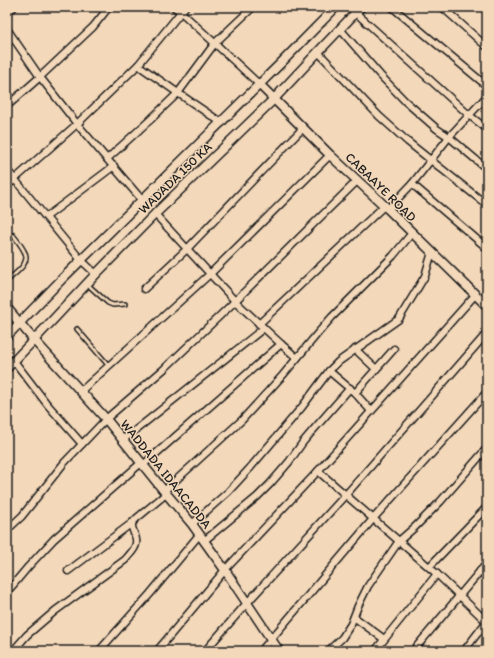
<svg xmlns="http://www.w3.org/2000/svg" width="494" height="658" viewBox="0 0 494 658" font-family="Itim,sans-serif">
<rect width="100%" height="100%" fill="#f3d8ba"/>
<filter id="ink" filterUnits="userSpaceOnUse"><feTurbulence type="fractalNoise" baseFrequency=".025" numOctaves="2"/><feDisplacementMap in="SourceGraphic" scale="8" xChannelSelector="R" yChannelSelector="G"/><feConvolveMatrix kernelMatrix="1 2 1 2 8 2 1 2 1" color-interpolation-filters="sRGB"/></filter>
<g filter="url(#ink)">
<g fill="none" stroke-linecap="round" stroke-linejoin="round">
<!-- service casing -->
<g stroke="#1c1c1c" stroke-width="6">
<g id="service">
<path d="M 7,281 C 15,273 32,263 24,251 C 21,245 17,240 13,235"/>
<path d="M 87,284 L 108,303 L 113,305 L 125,304"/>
<path d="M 77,329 L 109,366"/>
</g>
</g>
<!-- minor casing -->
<g stroke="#1c1c1c" stroke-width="9">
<g id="minor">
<path d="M 174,7 L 181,12 L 260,85"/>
<path d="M 392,7 L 487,86"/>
<path d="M 442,7 L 487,47"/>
<path d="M 7,13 L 14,7"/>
<path d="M 356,13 L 469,115 L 487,129"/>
<path d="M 7,29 L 40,77 L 77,124 L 142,200"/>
<path d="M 340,29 L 380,75 L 405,101 L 437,129 L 449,137 L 487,169"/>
<path d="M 318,52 L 379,116 L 408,142 L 487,205"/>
<path d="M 138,65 L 178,93 L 222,123"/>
<path d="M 7,106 L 40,77 L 93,27 L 109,7"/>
<path d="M 107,159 L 150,120 L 178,93 L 215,43 L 253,7"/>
<path d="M 7,170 L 81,260 L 96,274"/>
<path d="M 412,184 L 487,248"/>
<path d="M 7,186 L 77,124 L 138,65 L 185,7"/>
<path d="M 388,209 L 412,184 L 449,137 L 487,96"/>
<path d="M 155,214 L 235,301 L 281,344 L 297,358"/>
<path d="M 46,217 L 114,166"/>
<path d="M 144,289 L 187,249 L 303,128"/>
<path d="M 259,324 L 384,206"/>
<path d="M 355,349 L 376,369"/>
<path d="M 14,361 L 47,404 L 82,444"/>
<path d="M 329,371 L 355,393 L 371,411"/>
<path d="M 81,391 L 210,274 L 330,155"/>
<path d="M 355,393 L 394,349"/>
<path d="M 123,440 L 264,328"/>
<path d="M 143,465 L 281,344"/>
<path d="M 318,471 L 437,574 L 487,622"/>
<path d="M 164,491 L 242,420 L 283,375 L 318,333 L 332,317 L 393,256 L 412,233"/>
<path d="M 192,524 L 228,492 L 250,468 L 302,407 L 329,371 L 338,362 L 399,319 L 425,276 L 432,252"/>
<path d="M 7,530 L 22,516 L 64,463 L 106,419 L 164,369 L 229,307 L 357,181"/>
<path d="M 204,541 L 257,497 L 270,484 L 289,462 L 303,442 L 315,428 L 350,388"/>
<path d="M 429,567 L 487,507"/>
<path d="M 68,571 L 132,523 L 137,518 L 166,494"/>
<path d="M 480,571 L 487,576"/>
<path d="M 7,592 L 28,567 L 54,539 L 141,463"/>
<path d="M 354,617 L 384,639"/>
<path d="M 13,651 L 27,635 L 55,611 L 125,560 C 130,554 138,547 136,539 C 135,533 131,530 132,523"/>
<path d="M 99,651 L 150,594 L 199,535"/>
<path d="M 157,651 L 225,570 L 318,471 L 475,295"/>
<path d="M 205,651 L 247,603 L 350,490 L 487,333"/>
<path d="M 261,651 L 373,519 L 487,392"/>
<path d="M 328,651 L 342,638 L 351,624 L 358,606 L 368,586 L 399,541 L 415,527 L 440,502 L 487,448"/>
<path d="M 375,651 L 437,574"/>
<path d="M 413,651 L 487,563"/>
<path d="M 464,651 L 487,621"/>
</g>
</g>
<!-- tertiary casing -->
<g stroke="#1c1c1c" stroke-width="11">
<g id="tertiary">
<path d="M 260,85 L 330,155 L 388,209 L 487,306"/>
<path d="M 7,308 L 34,340 L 106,419 L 164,491 L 192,524 L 225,570 L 279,651"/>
<path d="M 7,336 L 62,279 L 280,64 L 336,7"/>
<path d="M 7,368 L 34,340 L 96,274 L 155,214 L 274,99 L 318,52 L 361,7"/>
</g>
</g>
<!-- service -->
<use href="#service" stroke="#f3d8ba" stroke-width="3"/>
<!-- minor -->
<use href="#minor" stroke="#f3d8ba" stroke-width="6"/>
<!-- tertiary -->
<use href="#tertiary" stroke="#f3d8ba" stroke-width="8"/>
</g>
</g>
<g text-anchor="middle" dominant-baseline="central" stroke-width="3" stroke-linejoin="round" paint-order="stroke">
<!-- street labels -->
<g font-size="13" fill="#1c1c1c" stroke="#f3d8ba">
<text transform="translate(175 178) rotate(-44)">WADADA 150 KA</text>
<text transform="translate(381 187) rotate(44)">CABAAYE ROAD</text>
<text transform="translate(166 474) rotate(51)">WADDADA IDAACADDA</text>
</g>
</g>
<!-- margin -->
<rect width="494" height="658" fill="none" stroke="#f3d8ba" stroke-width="24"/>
<rect x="12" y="12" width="470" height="634" fill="none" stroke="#1c1c1c" stroke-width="1.5" filter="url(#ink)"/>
</svg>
